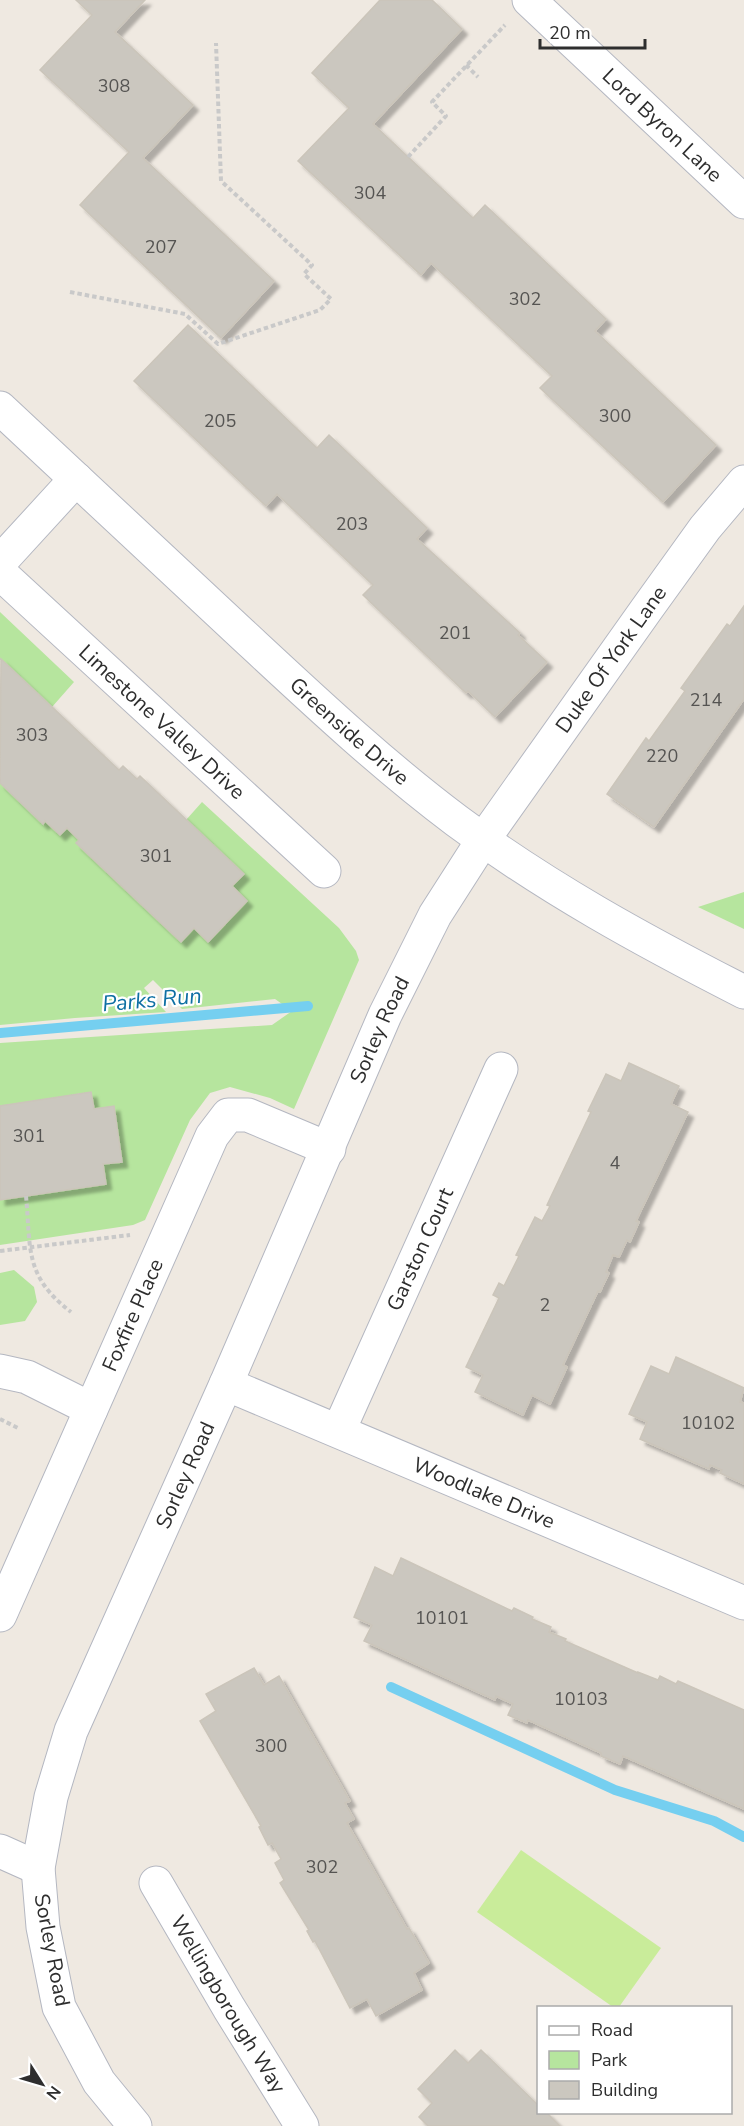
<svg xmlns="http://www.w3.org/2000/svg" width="744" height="2126" viewBox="0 0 744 2126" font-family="'Nunito Sans',sans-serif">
<defs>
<filter id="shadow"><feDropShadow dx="5.5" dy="5.5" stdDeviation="1.5" flood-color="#0004"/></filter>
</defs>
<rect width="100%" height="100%" fill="#efe9e1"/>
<!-- green -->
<g fill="#b6e59e">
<path d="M 0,612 L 74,682 L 52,707 L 1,660 L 0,660 Z"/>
<path d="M 0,783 L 43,823 L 45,821 L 60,835 L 67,828 L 79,840 L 76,843 L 181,942 L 194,928 L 209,942 L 247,901 L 232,886 L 186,820 L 202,802 L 339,928 L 356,951 L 359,960 L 294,1109 L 270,1098 L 230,1087 L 210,1093 L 190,1120 L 145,1220 L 133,1225 L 0,1245 L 0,1200 L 106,1184 L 103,1164 L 122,1161 L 114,1107 L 94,1109 L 91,1092 L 0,1106 L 0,1043 L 272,1025 L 292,1011 L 275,999 L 182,1009 L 153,980 L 144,988 L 166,1012 L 75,1018 L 0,1025 Z"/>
<path d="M 744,892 L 744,929 L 698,907 Z"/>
<path d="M 14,1270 L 34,1287 L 37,1302 L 25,1321 L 0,1325 L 0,1273 Z"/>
</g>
<!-- pitch -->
<path fill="#c9ec9a" d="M 521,1850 L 661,1948 L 619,2007 L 613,2007 L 477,1912 Z"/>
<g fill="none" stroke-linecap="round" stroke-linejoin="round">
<!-- stream -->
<g stroke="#75cff0" stroke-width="10">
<path d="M 0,1033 L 308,1006"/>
<path d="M 391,1687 L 615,1790 L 714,1821 L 744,1837"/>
</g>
</g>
<!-- building -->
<g fill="#cbc7bf" stroke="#cbc5ba" stroke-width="1.5" filter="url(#shadow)">
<path d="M 76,0 L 145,0 L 115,32 L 193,105 L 143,158 L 274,281 L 221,338 L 80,205 L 129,152 L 40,70 L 92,15 Z"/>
<path d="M 380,0 L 432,0 L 462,29 L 373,124 L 473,218 L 485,205 L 606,319 L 595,331 L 716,445 L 663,502 L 540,388 L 552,376 L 431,263 L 421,275 L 298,161 L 349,108 L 312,73 Z"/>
<path d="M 188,325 L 317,448 L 329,435 L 427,528 L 417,539 L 520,633 L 518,635 L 547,662 L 495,717 L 468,691 L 466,693 L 363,595 L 373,585 L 277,494 L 266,506 L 134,381 Z"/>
<path d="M 744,606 L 744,699 L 654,827 L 607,794 L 646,738 L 649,741 L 685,691 L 681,688 L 727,624 L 730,626 Z"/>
<path d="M 1,659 L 119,770 L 123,766 L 137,779 L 140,776 L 244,874 L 232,886 L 247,901 L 208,942 L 194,928 L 181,942 L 76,843 L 79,840 L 67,828 L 60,835 L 45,821 L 43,824 L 0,783 Z"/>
<path d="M 629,1063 L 679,1086 L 671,1104 L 688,1112 L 636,1221 L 639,1222 L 630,1242 L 627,1240 L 619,1257 L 613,1255 L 606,1272 L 609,1273 L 600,1292 L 598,1291 L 563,1365 L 567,1367 L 550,1404 L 532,1395 L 523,1415 L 475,1392 L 483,1375 L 466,1367 L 499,1298 L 493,1295 L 499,1283 L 504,1286 L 519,1256 L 516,1255 L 535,1217 L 542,1221 L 550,1206 L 547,1205 L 591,1112 L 588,1111 L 606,1074 L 621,1081 Z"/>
<path d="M 91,1092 L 94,1109 L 114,1106 L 122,1162 L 103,1164 L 106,1184 L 0,1200 L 0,1106 Z"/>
<path d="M 676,1357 L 744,1388 L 740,1402 L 744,1403 L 744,1484 L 720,1473 L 722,1470 L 710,1465 L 709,1469 L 640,1439 L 647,1422 L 629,1414 L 651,1366 L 669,1374 Z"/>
<path d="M 401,1558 L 512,1611 L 514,1608 L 533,1617 L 532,1619 L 551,1627 L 549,1632 L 566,1639 L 565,1641 L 638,1673 L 638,1672 L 658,1680 L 660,1676 L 676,1684 L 678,1681 L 744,1710 L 744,1809 L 623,1756 L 620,1764 L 601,1756 L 601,1753 L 528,1720 L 527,1723 L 508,1715 L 513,1704 L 496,1696 L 495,1700 L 364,1641 L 372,1625 L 354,1617 L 375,1567 L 393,1576 Z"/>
<path d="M 254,1668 L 264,1685 L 279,1676 L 350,1801 L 345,1803 L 354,1819 L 347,1823 L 407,1929 L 409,1928 L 429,1963 L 414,1973 L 422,1990 L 376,2016 L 367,1999 L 350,2008 L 315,1941 L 313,1942 L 307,1931 L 309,1930 L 280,1883 L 284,1880 L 275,1863 L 281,1859 L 272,1843 L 268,1845 L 259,1827 L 261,1826 L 200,1721 L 216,1711 L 206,1694 Z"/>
<path d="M 455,2050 L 468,2063 L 481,2050 L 538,2105 L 538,2112 L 546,2112 L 560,2126 L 428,2126 L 419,2117 L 432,2103 L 418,2089 Z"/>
</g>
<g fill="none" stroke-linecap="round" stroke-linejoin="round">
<!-- minor casing -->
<g stroke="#b4b7c1" stroke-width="35">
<g id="minor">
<path id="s1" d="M 529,0 L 744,202"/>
<path id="s2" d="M 0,408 C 80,483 161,558 241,633 C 311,698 381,764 457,821 C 547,888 644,941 744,992"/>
<path d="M 0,562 L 76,479"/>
<path id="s3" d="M 0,573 L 324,871"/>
<path d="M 0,1371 L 27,1377 L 91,1409"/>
<path id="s4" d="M 226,1384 L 744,1603"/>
<path id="s5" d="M 339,1430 L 501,1069"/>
<path id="s6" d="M 0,1615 L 212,1136 L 228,1115 L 248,1115 L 329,1149"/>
<path d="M 0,1851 L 38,1868"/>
<path id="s7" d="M 156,1883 L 229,2008 L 302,2126"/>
<path id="s8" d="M 135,2126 L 99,2082 L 59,2007 L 43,1927 L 38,1868 L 51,1797 L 71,1731 L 226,1384 L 385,1015 L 435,915 L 483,840 L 646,610 L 705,528 L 744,482"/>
</g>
</g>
<!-- path -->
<g stroke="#c9c9c9" stroke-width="4" stroke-dasharray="4.5 3" stroke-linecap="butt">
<path d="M 466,65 L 478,77"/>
<path d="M 408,157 L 446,116 L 432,102 L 505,25"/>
<path d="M 70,292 L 185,314 L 218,344 L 320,310 L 331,299 L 304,274 L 312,265 L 221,181 L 216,43"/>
<path d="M 26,1196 C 31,1249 24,1276 71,1312"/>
<path d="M 0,1251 L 130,1235"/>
<path d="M 0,1419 L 20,1429"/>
</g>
<!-- minor -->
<use href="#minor" stroke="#fff" stroke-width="33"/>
</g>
<g text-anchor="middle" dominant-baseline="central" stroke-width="4.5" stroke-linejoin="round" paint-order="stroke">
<!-- number labels -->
<g font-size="18" fill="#555452">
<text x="114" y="86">308</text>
<text x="370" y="193">304</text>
<text x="161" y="247">207</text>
<text x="525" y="299">302</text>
<text x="615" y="416">300</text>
<text x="220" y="421">205</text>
<text x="352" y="524">203</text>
<text x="455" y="633">201</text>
<text x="706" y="700">214</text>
<text x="32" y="735">303</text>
<text x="662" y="756">220</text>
<text x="156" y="856">301</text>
<text x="29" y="1136">301</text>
<text x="615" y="1163">4</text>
<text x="545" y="1305">2</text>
<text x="708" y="1423">10102</text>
<text x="442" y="1618">10101</text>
<text x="581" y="1699">10103</text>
<text x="271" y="1746">300</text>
<text x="322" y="1867">302</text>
</g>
<!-- street labels -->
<g font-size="21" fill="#2e2e2e" stroke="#fff">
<text stroke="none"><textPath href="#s1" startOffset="183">Lord Byron Lane</textPath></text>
<text stroke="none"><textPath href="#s8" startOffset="1628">Duke Of York Lane</textPath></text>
<text stroke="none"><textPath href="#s3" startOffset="220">Limestone Valley Drive</textPath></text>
<text stroke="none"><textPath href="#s2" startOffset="476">Greenside Drive</textPath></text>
<text stroke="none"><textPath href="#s8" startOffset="1190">Sorley Road</textPath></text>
<text stroke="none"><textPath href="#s5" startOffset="198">Garston Court</textPath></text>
<text stroke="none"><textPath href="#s6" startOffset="328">Foxfire Place</textPath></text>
<text stroke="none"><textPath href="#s8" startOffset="704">Sorley Road</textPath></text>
<text stroke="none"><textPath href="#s4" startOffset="280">Woodlake Drive</textPath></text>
<text transform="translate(52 1950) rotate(79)">Sorley Road</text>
<text stroke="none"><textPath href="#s7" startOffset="141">Wellingborough Way</textPath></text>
</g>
<!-- water labels -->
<g font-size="22" font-style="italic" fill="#0d6fa3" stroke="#fff">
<text transform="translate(152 1000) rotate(-5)">Parks Run</text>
</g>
</g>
<!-- legend -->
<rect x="537" y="2006" width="195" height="108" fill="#ffffff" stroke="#ababab" stroke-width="1.5"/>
<rect x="549" y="2026" width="30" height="9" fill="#ffffff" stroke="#ababab" stroke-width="1.5"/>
<text x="591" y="2036" font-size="18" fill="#2e2e2e">Road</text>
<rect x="549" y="2051" width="30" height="18" fill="#b6e59e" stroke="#ababab" stroke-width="1.5"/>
<text x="591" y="2066" font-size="18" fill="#2e2e2e">Park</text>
<rect x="549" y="2081" width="30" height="18" fill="#cbc7bf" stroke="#ababab" stroke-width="1.5"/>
<text x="591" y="2096" font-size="18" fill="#2e2e2e">Building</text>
<!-- north arrow -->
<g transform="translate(42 2084) rotate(127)" stroke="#ffffff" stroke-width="4.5" paint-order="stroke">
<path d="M0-4.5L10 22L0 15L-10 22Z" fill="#2e2e2e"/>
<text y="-9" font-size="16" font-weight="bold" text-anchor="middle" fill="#2e2e2e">N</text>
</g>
<!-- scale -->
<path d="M540 39v9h105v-9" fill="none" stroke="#2e2e2e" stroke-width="3"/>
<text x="549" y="39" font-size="18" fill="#2e2e2e" stroke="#ffffff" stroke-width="4.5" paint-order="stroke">20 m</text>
</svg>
